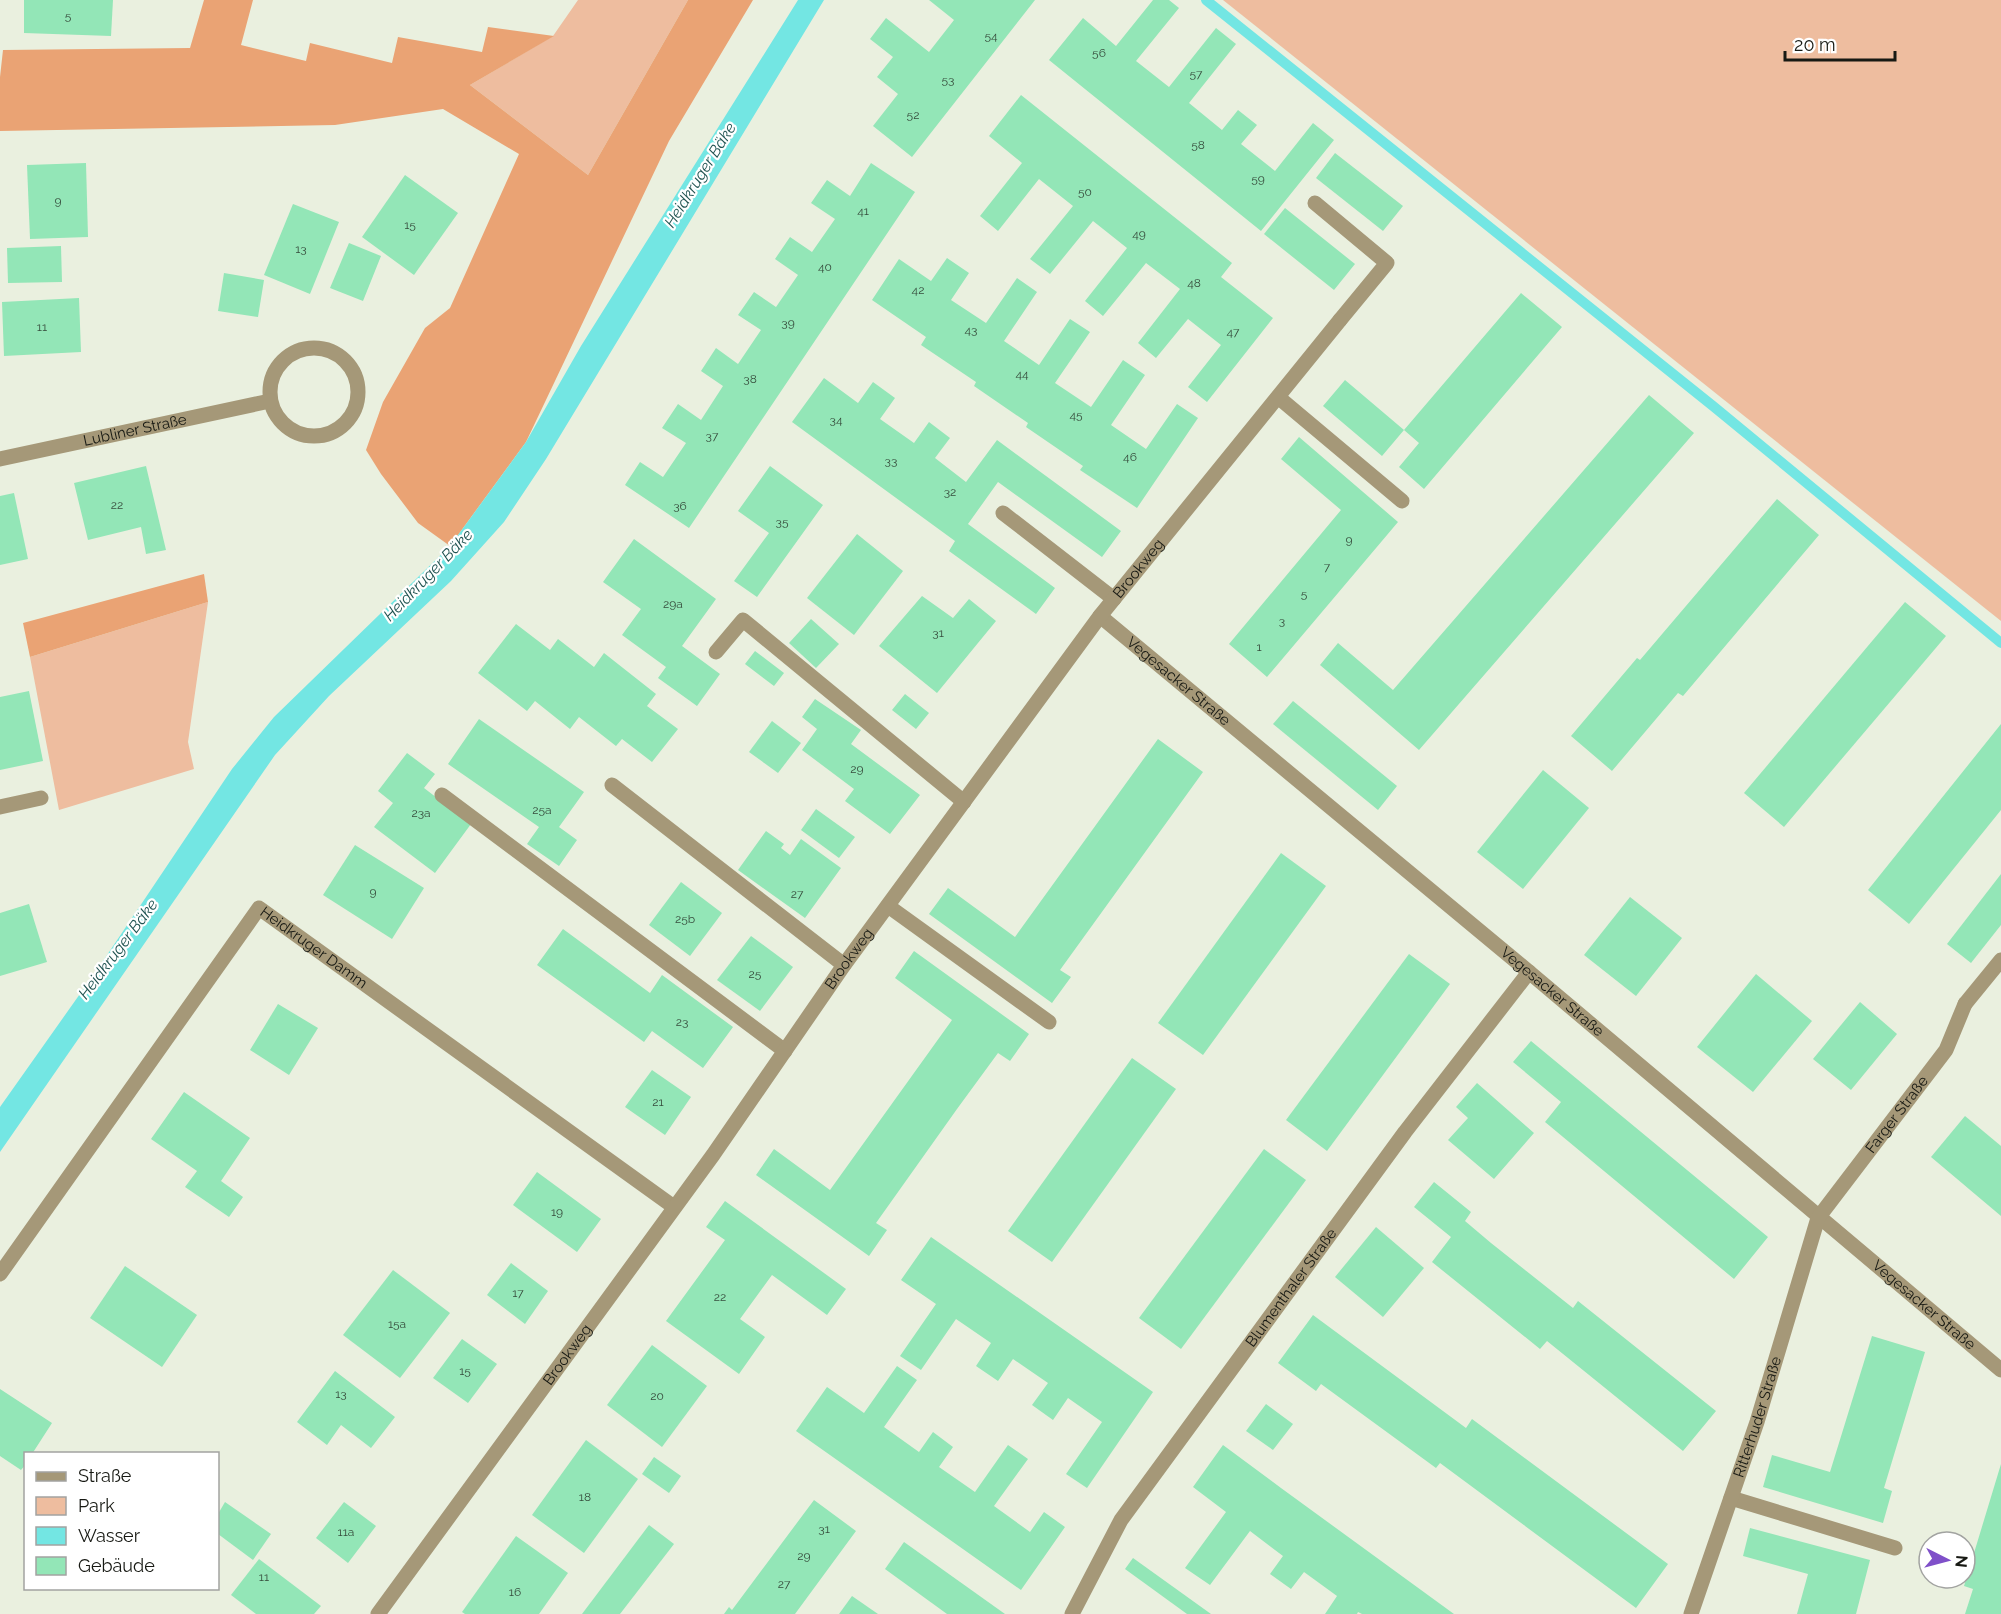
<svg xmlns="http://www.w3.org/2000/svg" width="2001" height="1614" viewBox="0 0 2001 1614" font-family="Raleway,sans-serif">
<rect width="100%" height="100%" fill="#eaf0df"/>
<!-- green -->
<g fill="#eebd9f">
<path d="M 578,0 L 688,0 L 588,175 L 470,85 L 553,36 Z"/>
<path d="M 1223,0 L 2001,0 L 2001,621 Z"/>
<path d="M 208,602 L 188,742 L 194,769 L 59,810 L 30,657 Z"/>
</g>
<!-- forest -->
<g fill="#eaa374">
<path d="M 204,0 L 253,0 L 241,45 L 306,61 L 310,43 L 392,63 L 398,37 L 482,52 L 488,27 L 554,36 L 470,85 L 588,175 L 688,0 L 753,0 L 669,141 L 526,442 L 450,546 L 418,523 L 381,474 L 366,450 L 383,402 L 425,328 L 450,308 L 519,154 L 443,109 L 335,125 L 0,131 L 0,77 L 3,50 L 190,48 Z"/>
<path d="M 204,574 L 208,602 L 30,657 L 23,623 Z"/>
</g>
<!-- water -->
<path fill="#73e6e3" d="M 798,0 L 824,0 L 546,459 L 504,522 L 451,581 L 329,696 L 275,755 L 0,1152 L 0,1107 L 99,967 L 232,769 L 274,717 L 450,546 L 526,442 L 581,346 Z"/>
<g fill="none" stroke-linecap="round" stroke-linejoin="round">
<!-- stream -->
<path stroke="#73e6e3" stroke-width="10" d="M 1206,0 L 1713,406 L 2001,643"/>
</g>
<!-- building -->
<g fill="#93e6b7">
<path d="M 24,0 L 113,0 L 111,36 L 24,33 Z"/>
<path d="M 929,0 L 1035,0 L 912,157 L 873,126 L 898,94 L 877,77 L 893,57 L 870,39 L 886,18 L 929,52 L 954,20 Z"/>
<path d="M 1153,0 L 1169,0 L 1179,8 L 1136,61 L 1169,87 L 1216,28 L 1236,44 L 1189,103 L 1222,130 L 1238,110 L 1257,125 L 1241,144 L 1275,171 L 1313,123 L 1334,140 L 1261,231 L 1049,60 L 1083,18 L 1116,46 Z"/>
<path d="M 1021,95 L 1232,263 L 1221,277 L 1273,318 L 1207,402 L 1188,387 L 1221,345 L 1188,319 L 1156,358 L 1138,343 L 1180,289 L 1146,263 L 1103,316 L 1085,301 L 1127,248 L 1093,221 L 1050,274 L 1030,259 L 1073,206 L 1039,179 L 998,231 L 980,216 L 1022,163 L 989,136 Z"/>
<path d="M 1335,153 L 1403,206 L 1383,231 L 1316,178 Z"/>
<path d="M 86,163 L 88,237 L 30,239 L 27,165 Z"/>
<path d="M 871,163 L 915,192 L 689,528 L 625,485 L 640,462 L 663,477 L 686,443 L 662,428 L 678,404 L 701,420 L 723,386 L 701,371 L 716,348 L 738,364 L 761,330 L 738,315 L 754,292 L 776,307 L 798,275 L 775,259 L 790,237 L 812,252 L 835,219 L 811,203 L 827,180 L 850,196 Z"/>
<path d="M 405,175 L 458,213 L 414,275 L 362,237 Z"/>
<path d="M 293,204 L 339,222 L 310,294 L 264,275 Z"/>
<path d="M 1285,208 L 1355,264 L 1334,290 L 1264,234 Z"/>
<path d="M 349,243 L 381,256 L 363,301 L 330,288 Z"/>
<path d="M 61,246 L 62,282 L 8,283 L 7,248 Z"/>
<path d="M 947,258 L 969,273 L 951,300 L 986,323 L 1017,278 L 1037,292 L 1004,341 L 1039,365 L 1070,319 L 1090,332 L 1055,383 L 1091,407 L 1123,360 L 1145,375 L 1111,425 L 1146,449 L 1177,404 L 1198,418 L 1137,508 L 1080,470 L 1083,466 L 1026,427 L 1028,423 L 974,386 L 976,382 L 921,345 L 926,337 L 872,300 L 899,259 L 931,281 Z"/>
<path d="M 224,273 L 264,280 L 258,317 L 218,311 Z"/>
<path d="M 1521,293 L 1562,327 L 1424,489 L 1399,467 L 1419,443 L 1404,430 L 1382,456 L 1323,406 L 1345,380 L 1404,430 Z"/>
<path d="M 79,298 L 81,352 L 4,356 L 2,302 Z"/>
<path d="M 824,378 L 858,403 L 873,382 L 895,398 L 880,419 L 914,443 L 929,422 L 950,438 L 935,458 L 966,482 L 997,440 L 1121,531 L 1102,557 L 998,482 L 968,524 L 1055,588 L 1036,614 L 949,551 L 955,541 L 792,422 Z"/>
<path d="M 1649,395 L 1694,433 L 1419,750 L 1320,665 L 1338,643 L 1393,690 Z"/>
<path d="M 1299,437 L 1398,522 L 1267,677 L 1229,644 L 1341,510 L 1281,459 Z"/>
<path d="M 146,466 L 166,550 L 146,554 L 141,527 L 88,540 L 74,483 Z"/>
<path d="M 770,466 L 823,505 L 757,597 L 734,581 L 769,533 L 738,511 Z"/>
<path d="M 14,493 L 28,559 L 0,565 L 0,496 Z"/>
<path d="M 1777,499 L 1819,535 L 1683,696 L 1678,693 L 1612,771 L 1571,736 L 1637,658 L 1640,660 Z"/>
<path d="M 857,534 L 903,571 L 854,635 L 807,598 Z"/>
<path d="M 634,539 L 716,599 L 682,646 L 720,674 L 697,706 L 658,678 L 666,667 L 622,635 L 641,609 L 603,582 Z"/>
<path d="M 922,596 L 953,618 L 969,599 L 996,621 L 937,693 L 879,646 Z"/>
<path d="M 1905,602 L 1946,636 L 1784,827 L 1744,793 Z"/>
<path d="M 811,619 L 839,644 L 816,668 L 789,643 Z"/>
<path d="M 516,624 L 550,650 L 558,639 L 594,667 L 604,653 L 656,694 L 647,706 L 678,729 L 652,762 L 622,739 L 616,746 L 579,717 L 570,729 L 535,701 L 527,711 L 478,673 Z"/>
<path d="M 755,651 L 784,673 L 774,686 L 745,664 Z"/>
<path d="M 29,691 L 43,761 L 0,770 L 0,697 Z"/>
<path d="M 905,694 L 929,713 L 916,729 L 892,710 Z"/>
<path d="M 815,699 L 861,730 L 851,744 L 920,795 L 890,834 L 845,801 L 854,789 L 802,750 L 817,729 L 802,717 Z"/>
<path d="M 1293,701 L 1397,786 L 1378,810 L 1273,724 Z"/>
<path d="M 479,719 L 584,792 L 559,827 L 577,840 L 559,866 L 527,844 L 539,827 L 448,764 Z"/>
<path d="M 772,721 L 801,743 L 778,773 L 749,752 Z"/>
<path d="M 2001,724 L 2001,810 L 1909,924 L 1868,890 Z"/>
<path d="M 1158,739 L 1203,772 L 1060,970 L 1071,977 L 1052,1003 L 929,914 L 948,888 L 1015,937 Z"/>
<path d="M 407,753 L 435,774 L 424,788 L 471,824 L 435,873 L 374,827 L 393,803 L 378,791 Z"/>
<path d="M 1543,770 L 1589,808 L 1523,889 L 1477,852 Z"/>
<path d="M 816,809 L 855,837 L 839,858 L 801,830 Z"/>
<path d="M 766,831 L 784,844 L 781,848 L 790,855 L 801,839 L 841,868 L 805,918 L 738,870 Z"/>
<path d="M 355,845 L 424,888 L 392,939 L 323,895 Z"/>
<path d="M 1281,853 L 1326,886 L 1203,1055 L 1158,1023 Z"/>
<path d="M 2001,874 L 2001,925 L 1971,963 L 1947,944 Z"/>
<path d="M 681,882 L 722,913 L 690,956 L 649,925 Z"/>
<path d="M 1630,897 L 1682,938 L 1636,996 L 1584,955 Z"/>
<path d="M 29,904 L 47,962 L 0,976 L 0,913 Z"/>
<path d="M 563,929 L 650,993 L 662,975 L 733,1027 L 703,1068 L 652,1031 L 644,1042 L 537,965 Z"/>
<path d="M 751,936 L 793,967 L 760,1011 L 717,980 Z"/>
<path d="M 914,951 L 1029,1034 L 1010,1061 L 998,1053 L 957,1109 L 876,1223 L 887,1230 L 869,1256 L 756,1175 L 774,1149 L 830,1190 L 952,1020 L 895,978 Z"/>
<path d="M 1409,954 L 1450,984 L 1327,1151 L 1286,1120 Z"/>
<path d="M 1756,974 L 1812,1021 L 1753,1092 L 1697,1047 Z"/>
<path d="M 1860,1002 L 1897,1034 L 1851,1090 L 1813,1059 Z"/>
<path d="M 278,1004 L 318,1028 L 289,1075 L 250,1050 Z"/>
<path d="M 1531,1041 L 1768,1237 L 1734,1279 L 1545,1122 L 1561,1102 L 1513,1062 Z"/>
<path d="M 1132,1058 L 1176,1089 L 1052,1262 L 1008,1231 Z"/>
<path d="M 652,1070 L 691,1097 L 665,1135 L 625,1107 Z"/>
<path d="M 1477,1083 L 1534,1133 L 1494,1179 L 1448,1140 L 1468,1118 L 1456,1107 Z"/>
<path d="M 184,1092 L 250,1138 L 221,1181 L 243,1197 L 229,1217 L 185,1187 L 197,1171 L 151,1139 Z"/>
<path d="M 1965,1116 L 2001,1146 L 2001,1216 L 1931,1157 Z"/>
<path d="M 1264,1149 L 1306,1180 L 1181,1349 L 1139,1318 Z"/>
<path d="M 537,1172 L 601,1219 L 577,1252 L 513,1205 Z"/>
<path d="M 1434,1182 L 1471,1212 L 1465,1221 L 1491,1243 L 1573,1308 L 1578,1301 L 1716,1411 L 1683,1451 L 1547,1341 L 1540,1349 L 1432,1262 L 1451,1237 L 1414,1207 Z"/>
<path d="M 725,1201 L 846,1289 L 827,1315 L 772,1275 L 740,1319 L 765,1337 L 739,1374 L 666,1321 L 725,1240 L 706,1227 Z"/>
<path d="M 1376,1227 L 1424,1268 L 1383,1317 L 1335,1277 Z"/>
<path d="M 931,1237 L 1153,1392 L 1087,1488 L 1066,1474 L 1102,1422 L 1068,1398 L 1053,1420 L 1032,1405 L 1048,1383 L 1013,1359 L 998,1381 L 976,1366 L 991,1343 L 956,1319 L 921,1370 L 900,1356 L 936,1304 L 901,1280 Z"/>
<path d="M 511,1263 L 548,1291 L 525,1324 L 487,1295 Z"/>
<path d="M 125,1266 L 197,1315 L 162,1367 L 90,1318 Z"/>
<path d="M 393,1270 L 450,1313 L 400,1378 L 343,1335 Z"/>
<path d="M 1313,1315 L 1466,1428 L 1472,1419 L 1668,1564 L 1636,1608 L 1440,1463 L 1436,1468 L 1321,1384 L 1316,1391 L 1278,1363 Z"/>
<path d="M 1872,1336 L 1925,1352 L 1884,1488 L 1892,1491 L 1883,1523 L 1763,1487 L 1772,1455 L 1830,1472 Z"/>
<path d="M 462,1339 L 497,1364 L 468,1403 L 433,1378 Z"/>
<path d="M 652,1345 L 707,1386 L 662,1447 L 607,1405 Z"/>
<path d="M 897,1366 L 917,1380 L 884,1427 L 919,1452 L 933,1432 L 953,1447 L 939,1467 L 975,1492 L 1008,1445 L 1028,1459 L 994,1506 L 1030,1532 L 1044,1512 L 1065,1527 L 1021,1590 L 796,1431 L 827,1387 L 864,1413 Z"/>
<path d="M 335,1371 L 395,1417 L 371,1448 L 341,1425 L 327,1445 L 297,1422 Z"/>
<path d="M 0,1389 L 52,1423 L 32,1454 L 26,1454 L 26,1464 L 21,1470 L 0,1456 Z"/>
<path d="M 1266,1404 L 1293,1424 L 1273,1450 L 1246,1431 Z"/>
<path d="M 586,1440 L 638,1479 L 584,1553 L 532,1515 Z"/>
<path d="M 1223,1445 L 1281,1488 L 1454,1614 L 1362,1614 L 1358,1612 L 1357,1614 L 1325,1614 L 1337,1596 L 1304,1572 L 1291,1589 L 1270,1574 L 1283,1556 L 1250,1531 L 1210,1585 L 1185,1568 L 1226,1512 L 1193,1487 Z"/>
<path d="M 654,1457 L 681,1476 L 669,1493 L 642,1474 Z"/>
<path d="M 2001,1464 L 2001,1614 L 1965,1614 L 1973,1589 L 1964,1586 Z"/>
<path d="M 814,1500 L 856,1531 L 795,1614 L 724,1614 L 729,1607 L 732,1610 Z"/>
<path d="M 225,1502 L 271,1534 L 253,1560 L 218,1534 L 218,1514 Z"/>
<path d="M 344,1502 L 376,1526 L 348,1563 L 316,1538 Z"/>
<path d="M 649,1525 L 674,1544 L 620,1614 L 582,1614 Z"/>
<path d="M 1750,1528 L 1870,1560 L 1856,1614 L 1797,1614 L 1808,1574 L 1743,1556 Z"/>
<path d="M 516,1536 L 568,1573 L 539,1614 L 465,1614 L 462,1612 Z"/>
<path d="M 904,1542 L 1005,1614 L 947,1614 L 885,1569 Z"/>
<path d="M 1133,1558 L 1211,1614 L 1187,1614 L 1125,1569 Z"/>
<path d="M 259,1559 L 321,1606 L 314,1614 L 256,1614 L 231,1595 Z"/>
<path d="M 852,1596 L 878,1614 L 839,1614 Z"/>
</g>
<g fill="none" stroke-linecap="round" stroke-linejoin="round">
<!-- service -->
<g stroke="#a59878" stroke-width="15">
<path d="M 1315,203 L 1387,263 L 1340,320"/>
<path d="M 1278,397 L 1402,501"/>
<path d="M 1003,513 L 1114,599"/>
<path d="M 716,652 L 743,620 L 964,802"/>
<path d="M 612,785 L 844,965"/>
<path d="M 442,795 L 785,1051"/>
<path d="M 888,906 L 1049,1022"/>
<path d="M 1965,1004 L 2001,960"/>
<path d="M 1731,1498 L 1895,1548"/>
</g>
<!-- minor -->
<g stroke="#a59878" stroke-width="15">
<circle cx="314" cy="392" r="44"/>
<path id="s1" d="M 0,459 L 270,401"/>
<path id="s2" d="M 1100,616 L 1529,972 L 2001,1370"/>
<path d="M 0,807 L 41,798"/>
<path id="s3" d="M 0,1274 L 259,908 L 674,1207"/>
<path id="s4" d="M 378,1614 L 713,1155 L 844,965 L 1100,616 L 1340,320"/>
<path id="s5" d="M 1072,1614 L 1121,1520 L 1405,1132 L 1529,972"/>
<path id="s6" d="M 1691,1614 L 1757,1422 L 1818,1218 L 1946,1050 L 1965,1004"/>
</g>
</g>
<g text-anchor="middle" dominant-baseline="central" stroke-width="4.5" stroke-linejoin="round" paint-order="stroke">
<!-- number labels -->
<g font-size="12" fill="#364c3c">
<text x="68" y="16">5</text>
<text x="991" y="36">54</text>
<text x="1099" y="53">56</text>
<text x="1196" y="74">57</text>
<text x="948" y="80">53</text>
<text x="913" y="115">52</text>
<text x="1198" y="145">58</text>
<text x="1258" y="179">59</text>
<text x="1085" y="192">50</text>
<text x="58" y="201">9</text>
<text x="863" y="211">41</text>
<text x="410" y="225">15</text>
<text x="1139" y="234">49</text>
<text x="301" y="249">13</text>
<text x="825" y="267">40</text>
<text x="1194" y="283">48</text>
<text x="918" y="290">42</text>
<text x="788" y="323">39</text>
<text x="42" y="327">11</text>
<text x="971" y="330">43</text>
<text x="1233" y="332">47</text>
<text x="1022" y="374">44</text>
<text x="750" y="379">38</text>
<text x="1076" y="415">45</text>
<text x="836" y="420">34</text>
<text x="712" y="436">37</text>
<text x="1130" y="457">46</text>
<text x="891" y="461">33</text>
<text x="950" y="492">32</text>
<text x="117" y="505">22</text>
<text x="680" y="506">36</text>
<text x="782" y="522">35</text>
<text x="1349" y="540">9</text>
<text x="1327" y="567">7</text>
<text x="1304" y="594">5</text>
<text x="673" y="604">29a</text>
<text x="1282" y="621">3</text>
<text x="938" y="633">31</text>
<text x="1259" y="647">1</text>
<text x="857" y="769">29</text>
<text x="542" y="810">25a</text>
<text x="421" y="813">23a</text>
<text x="373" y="892">9</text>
<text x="797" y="894">27</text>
<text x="685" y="919">25b</text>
<text x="755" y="974">25</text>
<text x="682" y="1022">23</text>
<text x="658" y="1102">21</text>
<text x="557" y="1212">19</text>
<text x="518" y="1293">17</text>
<text x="720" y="1297">22</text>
<text x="397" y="1324">15a</text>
<text x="465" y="1371">15</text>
<text x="341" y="1394">13</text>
<text x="657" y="1396">20</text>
<text x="585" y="1497">18</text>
<text x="824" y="1529">31</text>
<text x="346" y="1532">11a</text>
<text x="804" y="1556">29</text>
<text x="264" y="1577">11</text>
<text x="784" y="1584">27</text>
<text x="515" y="1592">16</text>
</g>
<!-- street labels -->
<g font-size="15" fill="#171913" stroke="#fff">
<text stroke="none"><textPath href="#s1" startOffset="138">Lubliner Straße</textPath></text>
<text stroke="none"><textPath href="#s4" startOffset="1293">Brookweg</textPath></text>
<text stroke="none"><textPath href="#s2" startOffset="102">Vegesacker Straße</textPath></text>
<text stroke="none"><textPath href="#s3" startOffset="516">Heidkruger Damm</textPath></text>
<text stroke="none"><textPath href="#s4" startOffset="807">Brookweg</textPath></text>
<text stroke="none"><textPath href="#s2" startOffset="588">Vegesacker Straße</textPath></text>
<text stroke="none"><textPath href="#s6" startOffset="546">Farger Straße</textPath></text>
<text stroke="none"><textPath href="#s5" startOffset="394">Blumenthaler Straße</textPath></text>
<text stroke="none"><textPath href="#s2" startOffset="1074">Vegesacker Straße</textPath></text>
<text stroke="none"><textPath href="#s4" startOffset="321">Brookweg</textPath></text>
<text stroke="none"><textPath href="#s6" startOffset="208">Ritterhuder Straße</textPath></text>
</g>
<!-- water labels -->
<g font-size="16" font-style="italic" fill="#205351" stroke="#fff">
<text transform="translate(700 175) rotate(-58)">Heidkruger Bäke</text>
<text transform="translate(428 575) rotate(-46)">Heidkruger Bäke</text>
<text transform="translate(118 949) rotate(-53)">Heidkruger Bäke</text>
</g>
</g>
<!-- legend -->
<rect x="24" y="1452" width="195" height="138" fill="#ffffff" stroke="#a2a3a1" stroke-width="1.5"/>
<rect x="36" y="1472" width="30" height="9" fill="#a59878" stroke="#a2a3a1" stroke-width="1.5"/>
<text x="78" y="1482" font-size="18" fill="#171913">Straße</text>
<rect x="36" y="1497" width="30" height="18" fill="#eebd9f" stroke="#a2a3a1" stroke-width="1.5"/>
<text x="78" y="1512" font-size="18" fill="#171913">Park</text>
<rect x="36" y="1527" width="30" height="18" fill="#73e6e3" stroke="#a2a3a1" stroke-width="1.5"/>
<text x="78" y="1542" font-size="18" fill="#171913">Wasser</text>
<rect x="36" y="1557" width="30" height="18" fill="#93e6b7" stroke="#a2a3a1" stroke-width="1.5"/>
<text x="78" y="1572" font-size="18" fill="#171913">Gebäude</text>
<!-- north arrow -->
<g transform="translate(1947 1560) rotate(96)"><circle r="28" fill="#ffffff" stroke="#a2a3a1" stroke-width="1.5"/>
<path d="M0-4.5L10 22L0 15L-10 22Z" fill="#7f50c9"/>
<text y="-9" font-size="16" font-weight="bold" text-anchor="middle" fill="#171913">N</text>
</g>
<!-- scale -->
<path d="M1785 51v9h110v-9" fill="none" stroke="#171913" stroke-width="3"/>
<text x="1794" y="51" font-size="18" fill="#171913" stroke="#ffffff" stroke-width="4.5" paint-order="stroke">20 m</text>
</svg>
